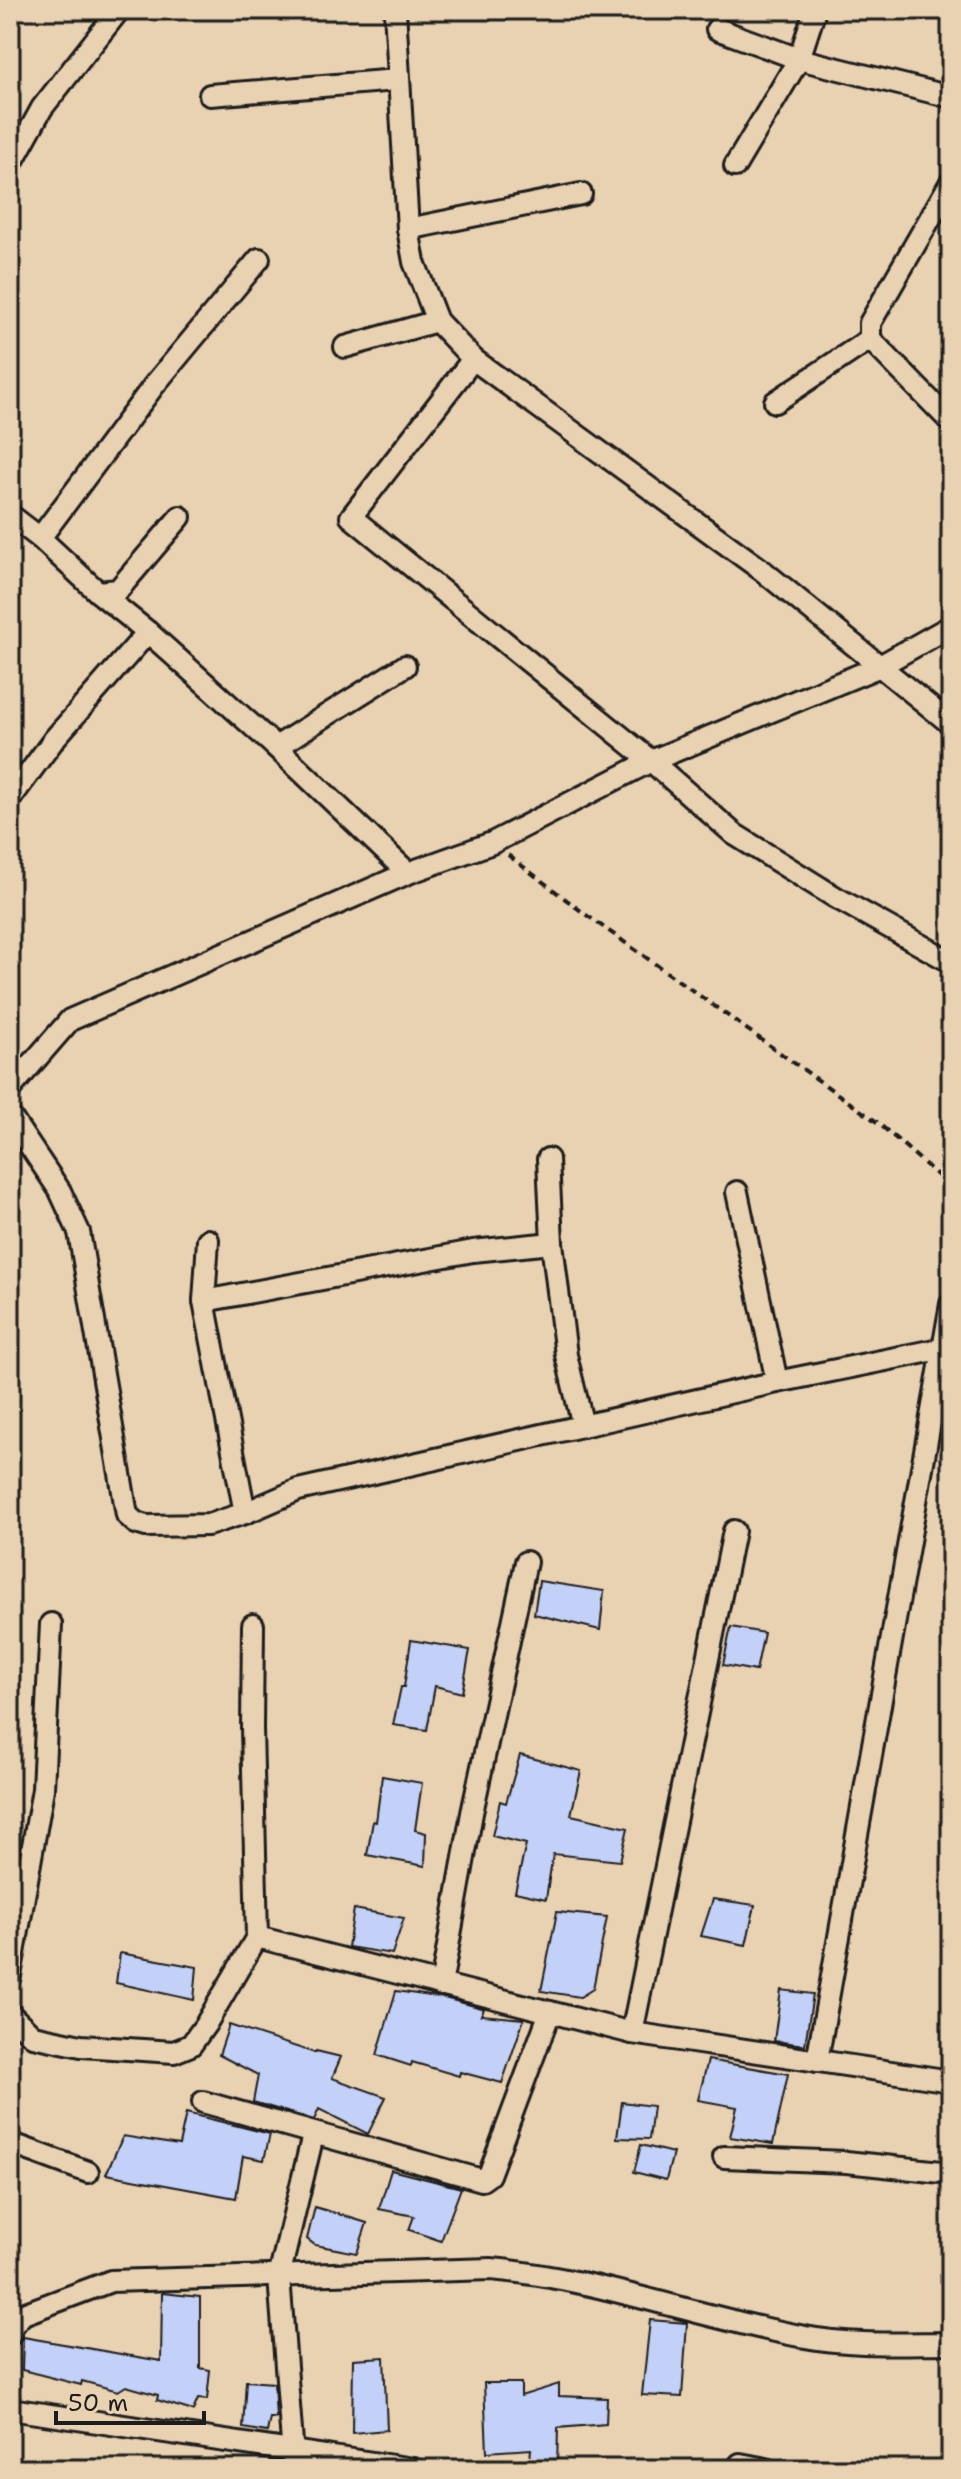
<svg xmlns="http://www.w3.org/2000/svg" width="961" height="2479" viewBox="0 0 961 2479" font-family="'Shantell Sans',sans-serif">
<rect width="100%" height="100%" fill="#e9d2b2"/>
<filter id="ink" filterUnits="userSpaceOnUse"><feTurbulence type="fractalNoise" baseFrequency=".0125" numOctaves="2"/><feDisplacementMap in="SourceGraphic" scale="16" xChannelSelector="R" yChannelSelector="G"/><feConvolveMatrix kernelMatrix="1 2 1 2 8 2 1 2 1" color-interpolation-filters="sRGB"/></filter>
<g filter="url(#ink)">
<!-- building -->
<g fill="#c3d0f7" stroke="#1c1c1c" stroke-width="2">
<path d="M 539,1581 L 604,1591 L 600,1630 L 534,1614 Z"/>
<path d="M 731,1627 L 764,1633 L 756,1671 L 723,1665 Z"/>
<path d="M 411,1640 L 470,1650 L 462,1693 L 435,1686 L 427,1730 L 393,1725 L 401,1687 L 404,1687 Z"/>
<path d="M 520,1755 L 581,1771 L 571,1815 L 628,1828 L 620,1861 L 553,1854 L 546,1899 L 515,1892 L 526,1844 L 492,1836 L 500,1801 L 506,1803 Z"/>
<path d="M 382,1776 L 422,1783 L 415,1830 L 426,1833 L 425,1866 L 367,1855 L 373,1821 L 376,1822 Z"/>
<path d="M 713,1899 L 755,1905 L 746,1945 L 701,1936 Z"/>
<path d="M 354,1909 L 404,1918 L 392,1954 L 348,1947 Z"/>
<path d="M 557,1912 L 607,1917 L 593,1989 L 580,1997 L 541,1991 Z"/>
<path d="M 120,1953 L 197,1967 L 194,2000 L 116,1983 Z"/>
<path d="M 781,1990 L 813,1994 L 805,2045 L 774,2041 Z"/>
<path d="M 396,1991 L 444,1998 L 482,2008 L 484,2009 L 481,2015 L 524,2019 L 502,2083 L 460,2072 L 459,2076 L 412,2062 L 411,2066 L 377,2055 Z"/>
<path d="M 229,2025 L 315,2053 L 316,2051 L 341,2057 L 332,2078 L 386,2097 L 368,2134 L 319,2109 L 314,2120 L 253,2102 L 258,2075 L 219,2055 Z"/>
<path d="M 708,2060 L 788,2074 L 773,2144 L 730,2137 L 737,2107 L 698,2100 Z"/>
<path d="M 622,2102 L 653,2106 L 649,2139 L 617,2138 Z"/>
<path d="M 186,2113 L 270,2134 L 264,2160 L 243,2156 L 236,2198 L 106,2174 L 123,2136 L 179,2145 Z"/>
<path d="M 641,2145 L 673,2153 L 666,2180 L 634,2172 Z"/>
<path d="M 391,2170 L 461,2188 L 441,2241 L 409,2230 L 414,2216 L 379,2209 Z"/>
<path d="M 315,2207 L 367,2223 L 357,2253 L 315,2245 L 307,2239 Z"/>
<path d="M 162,2293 L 200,2297 L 200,2368 L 210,2370 L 207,2400 L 198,2399 L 193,2411 L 157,2400 L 158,2395 L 126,2386 L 118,2391 L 82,2381 L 81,2385 L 22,2370 L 23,2337 L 161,2361 Z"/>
<path d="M 650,2320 L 687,2323 L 682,2397 L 642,2395 Z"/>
<path d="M 384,2357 L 387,2430 L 352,2433 L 353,2359 Z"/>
<path d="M 246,2381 L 274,2383 L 276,2418 L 270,2418 L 267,2432 L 243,2428 Z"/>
<path d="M 484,2383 L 521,2383 L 521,2396 L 559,2384 L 559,2396 L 607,2398 L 606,2424 L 558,2428 L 557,2469 L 529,2469 L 531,2449 L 487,2452 Z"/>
</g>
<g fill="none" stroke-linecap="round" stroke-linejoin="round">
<!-- street casing -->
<g stroke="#1c1c1c" stroke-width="26">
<g id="street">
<path d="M 395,10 L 408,229 L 414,262 L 437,321 L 473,359 L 763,571 L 951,724"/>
<path d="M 717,29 L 799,59 L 951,97"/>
<path d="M 210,95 L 397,80"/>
<path d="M 10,166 L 42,108 L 119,10"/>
<path d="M 735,166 L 799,59 L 815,10"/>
<path d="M 951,182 L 870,323 L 870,339 L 951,422"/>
<path d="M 408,229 L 581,194"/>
<path d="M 345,347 L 437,321"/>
<path d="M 473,359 L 351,517 L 651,761 L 734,834 L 835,897 L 951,962"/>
<path d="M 775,402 L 870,339"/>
<path d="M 10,515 L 40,538 L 98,592 L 148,632 L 276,747 L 408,873"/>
<path d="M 40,538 L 155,384 L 259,259"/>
<path d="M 98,592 L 118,590 L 180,517"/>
<path d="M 276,747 L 405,666"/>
<path d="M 10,799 L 55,738 L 148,632"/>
<path d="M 10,1089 L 70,1020 L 408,873 L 492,843 L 651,761 L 878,667 L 951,626"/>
<path d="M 10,1116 L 60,1191 L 79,1232 L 127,1515 L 136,1523 L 146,1526 L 208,1525 L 245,1513 L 298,1490 L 777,1382 L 945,1348"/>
<path d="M 548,1159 L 552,1243 L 566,1355 L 583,1426"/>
<path d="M 737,1192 L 777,1382"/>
<path d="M 208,1240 L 204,1301 L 245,1513"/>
<path d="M 204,1301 L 473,1251 L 552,1243"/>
<path d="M 257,1937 L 632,2033 L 951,2081"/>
<path d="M 10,1976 L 43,1789 L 51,1624"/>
<path d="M 441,1985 L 472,1813 L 526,1562"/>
<path d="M 10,2014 L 33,2036 L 81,2046 L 174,2052 L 191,2045 L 206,2024 L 257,1937 L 252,1728 L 253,1625"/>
<path d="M 632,2033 L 734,1531"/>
<path d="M 817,2061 L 951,1304"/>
<path d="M 203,2102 L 482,2180 L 489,2175 L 550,2012"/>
<path d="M 10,2143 L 88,2172"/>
<path d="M 724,2157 L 846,2162 L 951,2173"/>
<path d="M 10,2335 L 12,2326 L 23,2314 L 111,2281 L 491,2269 C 597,2278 700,2318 805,2337 C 853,2346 903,2343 951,2343"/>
<path d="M 10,2409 L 413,2469"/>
<path d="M 740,2464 L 766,2469"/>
<path d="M 294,2469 L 279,2277 L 313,2135"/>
</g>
</g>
<!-- path -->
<path stroke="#1c1c1c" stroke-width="4" stroke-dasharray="8 6" stroke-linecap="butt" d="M 508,855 L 585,914 L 877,1122 L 951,1187"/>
<!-- street -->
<use href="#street" stroke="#e9d2b2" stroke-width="20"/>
</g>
</g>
<!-- margin -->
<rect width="961" height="2479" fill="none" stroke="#e9d2b2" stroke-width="40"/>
<rect x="20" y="20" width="921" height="2439" fill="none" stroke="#1c1c1c" stroke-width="3" filter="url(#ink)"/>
<!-- scale -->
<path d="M56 2411v12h148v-12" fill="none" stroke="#1c1c1c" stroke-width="4"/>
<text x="68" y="2411" font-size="24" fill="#1c1c1c" stroke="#e9d2b2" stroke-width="6" paint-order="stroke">50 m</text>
</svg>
